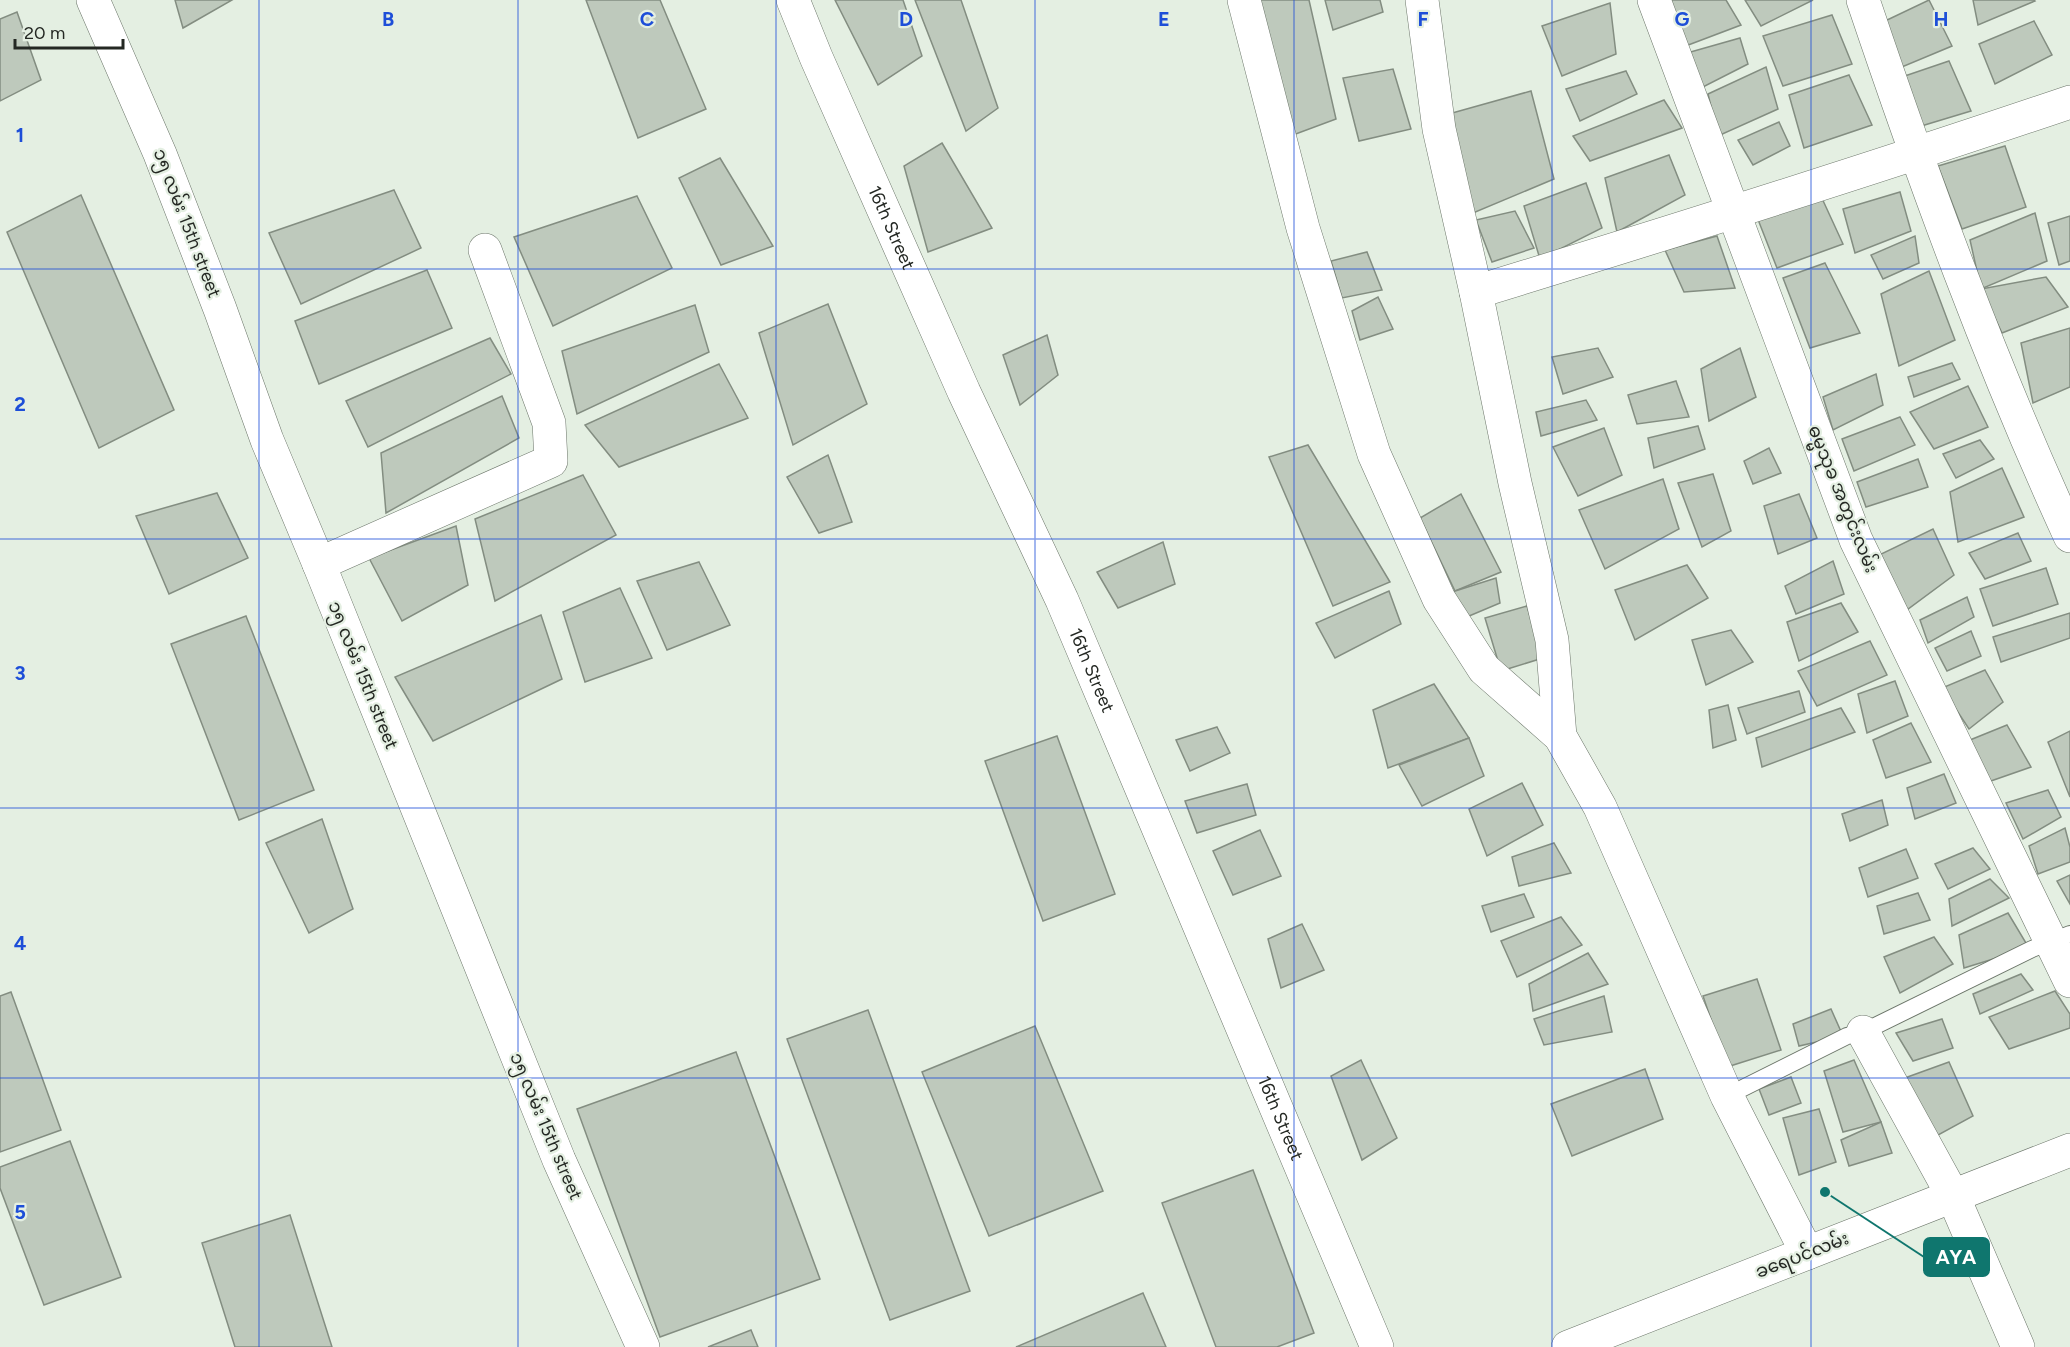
<svg xmlns="http://www.w3.org/2000/svg" width="2070" height="1347" viewBox="0 0 2070 1347" font-family="Figtree,'Noto Sans Myanmar',sans-serif">
<rect width="100%" height="100%" fill="#e4efe2"/>
<!-- building -->
<g fill="#bec9bc" stroke="#838d81" stroke-width="1.5">
<path d="M 175,0 L 232,0 L 183,28 Z"/>
<path d="M 586,0 L 660,0 L 706,109 L 638,138 Z"/>
<path d="M 835,0 L 903,0 L 922,56 L 878,85 Z"/>
<path d="M 915,0 L 961,0 L 998,108 L 966,131 Z"/>
<path d="M 1257,0 L 1309,0 L 1336,119 L 1293,135 Z"/>
<path d="M 1325,0 L 1380,0 L 1383,12 L 1333,30 Z"/>
<path d="M 1664,0 L 1726,0 L 1741,25 L 1683,47 Z"/>
<path d="M 1745,0 L 1813,0 L 1761,26 Z"/>
<path d="M 1929,0 L 1952,46 L 1890,72 L 1885,21 Z"/>
<path d="M 1973,0 L 2034,0 L 2035,1 L 1978,25 Z"/>
<path d="M 1610,3 L 1616,54 L 1562,76 L 1542,26 Z"/>
<path d="M 17,12 L 41,80 L 0,101 L 0,19 Z"/>
<path d="M 1832,15 L 1852,64 L 1783,86 L 1763,36 Z"/>
<path d="M 2034,21 L 2052,55 L 1995,84 L 1979,44 Z"/>
<path d="M 1740,38 L 1748,64 L 1701,88 L 1687,53 Z"/>
<path d="M 1949,61 L 1971,111 L 1908,130 L 1893,80 Z"/>
<path d="M 1766,67 L 1778,109 L 1718,136 L 1708,94 Z"/>
<path d="M 1393,69 L 1411,129 L 1359,141 L 1343,78 Z"/>
<path d="M 1626,71 L 1637,94 L 1580,121 L 1566,89 Z"/>
<path d="M 1849,75 L 1872,125 L 1804,148 L 1789,95 Z"/>
<path d="M 1531,91 L 1554,179 L 1473,213 L 1445,115 Z"/>
<path d="M 1664,100 L 1682,128 L 1590,161 L 1573,136 Z"/>
<path d="M 1779,122 L 1790,146 L 1753,165 L 1738,140 Z"/>
<path d="M 942,143 L 992,228 L 928,252 L 904,166 Z"/>
<path d="M 2005,146 L 2026,207 L 1962,229 L 1938,166 Z"/>
<path d="M 1669,155 L 1685,195 L 1617,232 L 1605,178 Z"/>
<path d="M 720,158 L 773,246 L 721,265 L 679,178 Z"/>
<path d="M 1586,183 L 1602,228 L 1540,259 L 1524,206 Z"/>
<path d="M 394,190 L 421,248 L 301,304 L 269,233 Z"/>
<path d="M 1900,192 L 1911,231 L 1855,253 L 1843,209 Z"/>
<path d="M 1820,194 L 1843,244 L 1777,268 L 1757,217 Z"/>
<path d="M 81,195 L 174,410 L 99,448 L 7,232 Z"/>
<path d="M 637,196 L 672,268 L 553,326 L 514,237 Z"/>
<path d="M 1515,211 L 1534,248 L 1492,262 L 1476,220 Z"/>
<path d="M 2035,213 L 2047,261 L 1981,289 L 1970,240 Z"/>
<path d="M 2070,216 L 2070,261 L 2059,265 L 2048,223 Z"/>
<path d="M 1717,236 L 1735,288 L 1684,292 L 1665,250 Z"/>
<path d="M 1915,236 L 1919,263 L 1883,279 L 1871,255 Z"/>
<path d="M 1367,252 L 1382,290 L 1342,298 L 1331,261 Z"/>
<path d="M 1825,263 L 1860,333 L 1810,348 L 1783,278 Z"/>
<path d="M 427,270 L 452,328 L 319,384 L 295,321 Z"/>
<path d="M 1929,271 L 1955,340 L 1899,366 L 1881,294 Z"/>
<path d="M 2046,277 L 2068,307 L 2002,333 L 1981,289 Z"/>
<path d="M 1378,297 L 1393,329 L 1360,340 L 1352,311 Z"/>
<path d="M 828,304 L 867,404 L 793,445 L 759,333 Z"/>
<path d="M 695,305 L 709,352 L 577,414 L 562,351 Z"/>
<path d="M 2070,328 L 2070,387 L 2033,403 L 2021,343 Z"/>
<path d="M 1047,335 L 1058,375 L 1020,405 L 1003,355 Z"/>
<path d="M 490,338 L 511,374 L 368,447 L 346,401 Z"/>
<path d="M 1598,348 L 1613,377 L 1563,394 L 1552,357 Z"/>
<path d="M 1740,348 L 1756,397 L 1709,421 L 1701,369 Z"/>
<path d="M 1952,363 L 1960,379 L 1914,397 L 1908,377 Z"/>
<path d="M 719,364 L 748,418 L 619,467 L 585,425 Z"/>
<path d="M 1876,374 L 1883,405 L 1833,430 L 1823,397 Z"/>
<path d="M 1676,381 L 1689,417 L 1637,424 L 1628,395 Z"/>
<path d="M 1968,386 L 1988,427 L 1934,449 L 1910,412 Z"/>
<path d="M 502,396 L 519,438 L 386,513 L 381,453 Z"/>
<path d="M 1586,400 L 1597,420 L 1541,436 L 1536,412 Z"/>
<path d="M 1900,417 L 1915,445 L 1854,471 L 1842,439 Z"/>
<path d="M 1698,426 L 1705,449 L 1654,468 L 1648,438 Z"/>
<path d="M 1604,428 L 1622,475 L 1578,496 L 1553,447 Z"/>
<path d="M 1980,440 L 1994,459 L 1956,478 L 1943,454 Z"/>
<path d="M 1308,445 L 1390,582 L 1333,606 L 1269,457 Z"/>
<path d="M 1769,448 L 1781,473 L 1753,484 L 1744,461 Z"/>
<path d="M 828,455 L 852,522 L 819,533 L 787,477 Z"/>
<path d="M 1918,459 L 1928,487 L 1866,507 L 1857,482 Z"/>
<path d="M 2002,468 L 2024,517 L 1958,542 L 1950,492 Z"/>
<path d="M 1713,474 L 1731,531 L 1702,547 L 1678,483 Z"/>
<path d="M 583,475 L 616,535 L 495,601 L 475,519 Z"/>
<path d="M 1663,479 L 1679,529 L 1605,569 L 1579,510 Z"/>
<path d="M 217,493 L 248,558 L 169,594 L 136,516 Z"/>
<path d="M 1461,494 L 1501,572 L 1455,591 L 1420,518 Z"/>
<path d="M 1799,494 L 1817,538 L 1778,554 L 1764,506 Z"/>
<path d="M 456,526 L 468,585 L 402,621 L 369,558 Z"/>
<path d="M 1933,529 L 1954,575 L 1904,612 L 1877,556 Z"/>
<path d="M 2018,533 L 2031,561 L 1985,579 L 1969,553 Z"/>
<path d="M 1163,542 L 1175,584 L 1118,608 L 1097,572 Z"/>
<path d="M 1833,561 L 1844,594 L 1796,614 L 1785,586 Z"/>
<path d="M 699,562 L 730,625 L 667,650 L 637,581 Z"/>
<path d="M 1687,565 L 1708,598 L 1635,640 L 1615,590 Z"/>
<path d="M 2046,568 L 2058,604 L 1993,626 L 1980,589 Z"/>
<path d="M 1496,578 L 1500,603 L 1462,619 L 1449,593 Z"/>
<path d="M 620,588 L 652,658 L 585,682 L 563,612 Z"/>
<path d="M 1389,591 L 1401,624 L 1335,658 L 1316,623 Z"/>
<path d="M 1967,597 L 1974,617 L 1928,643 L 1920,620 Z"/>
<path d="M 1841,603 L 1858,632 L 1799,661 L 1787,622 Z"/>
<path d="M 1527,606 L 1543,658 L 1501,671 L 1485,618 Z"/>
<path d="M 2070,613 L 2070,638 L 2001,662 L 1993,637 Z"/>
<path d="M 541,615 L 562,679 L 433,741 L 395,677 Z"/>
<path d="M 246,616 L 314,790 L 239,820 L 171,644 Z"/>
<path d="M 1731,630 L 1753,662 L 1706,685 L 1692,640 Z"/>
<path d="M 1971,631 L 1981,656 L 1947,671 L 1935,648 Z"/>
<path d="M 1870,641 L 1887,675 L 1817,706 L 1798,671 Z"/>
<path d="M 1985,670 L 2003,702 L 1969,729 L 1942,688 Z"/>
<path d="M 1895,681 L 1908,716 L 1867,733 L 1858,694 Z"/>
<path d="M 1434,684 L 1469,738 L 1388,768 L 1373,710 Z"/>
<path d="M 1799,691 L 1805,712 L 1747,734 L 1738,708 Z"/>
<path d="M 1728,705 L 1736,740 L 1713,748 L 1709,710 Z"/>
<path d="M 1841,708 L 1855,732 L 1762,767 L 1756,738 Z"/>
<path d="M 1911,723 L 1931,762 L 1886,778 L 1873,740 Z"/>
<path d="M 2007,725 L 2031,767 L 1988,782 L 1970,740 Z"/>
<path d="M 1217,727 L 1230,753 L 1190,771 L 1176,740 Z"/>
<path d="M 2070,731 L 2070,797 L 2048,742 Z"/>
<path d="M 1057,736 L 1115,894 L 1043,921 L 985,761 Z"/>
<path d="M 1469,738 L 1484,776 L 1422,806 L 1399,765 Z"/>
<path d="M 1944,774 L 1956,803 L 1915,819 L 1907,788 Z"/>
<path d="M 1522,783 L 1543,825 L 1487,856 L 1469,809 Z"/>
<path d="M 1247,784 L 1256,815 L 1197,833 L 1185,801 Z"/>
<path d="M 2048,790 L 2061,817 L 2023,839 L 2006,803 Z"/>
<path d="M 1882,800 L 1888,825 L 1850,841 L 1842,814 Z"/>
<path d="M 322,819 L 353,909 L 309,933 L 266,843 Z"/>
<path d="M 2065,828 L 2070,847 L 2070,862 L 2038,874 L 2029,846 Z"/>
<path d="M 1260,830 L 1281,876 L 1233,895 L 1213,851 Z"/>
<path d="M 1554,843 L 1571,873 L 1519,886 L 1512,857 Z"/>
<path d="M 1973,848 L 1990,869 L 1948,889 L 1935,864 Z"/>
<path d="M 1906,849 L 1918,878 L 1868,897 L 1859,868 Z"/>
<path d="M 2070,875 L 2070,904 L 2057,881 Z"/>
<path d="M 1990,879 L 2009,898 L 1952,926 L 1949,899 Z"/>
<path d="M 1918,893 L 1930,920 L 1884,934 L 1877,906 Z"/>
<path d="M 1524,894 L 1534,917 L 1491,932 L 1482,906 Z"/>
<path d="M 2008,913 L 2029,948 L 1964,968 L 1959,935 Z"/>
<path d="M 1561,917 L 1582,945 L 1517,977 L 1501,941 Z"/>
<path d="M 1302,924 L 1324,970 L 1281,988 L 1268,939 Z"/>
<path d="M 1934,937 L 1953,964 L 1900,993 L 1884,957 Z"/>
<path d="M 1588,953 L 1608,984 L 1533,1011 L 1529,984 Z"/>
<path d="M 2021,974 L 2033,990 L 1980,1014 L 1973,994 Z"/>
<path d="M 1757,979 L 1781,1050 L 1727,1067 L 1703,996 Z"/>
<path d="M 2055,991 L 2070,1014 L 2070,1028 L 2009,1049 L 1989,1017 Z"/>
<path d="M 11,992 L 61,1130 L 0,1152 L 0,996 Z"/>
<path d="M 1604,996 L 1612,1032 L 1544,1045 L 1534,1019 Z"/>
<path d="M 1831,1009 L 1843,1036 L 1799,1046 L 1793,1024 Z"/>
<path d="M 868,1010 L 970,1291 L 890,1320 L 787,1039 Z"/>
<path d="M 1942,1019 L 1953,1048 L 1913,1061 L 1896,1033 Z"/>
<path d="M 1035,1026 L 1103,1191 L 989,1236 L 922,1072 Z"/>
<path d="M 736,1052 L 820,1279 L 660,1337 L 577,1109 Z"/>
<path d="M 1361,1060 L 1397,1138 L 1362,1160 L 1331,1076 Z"/>
<path d="M 1854,1060 L 1881,1122 L 1843,1132 L 1824,1071 Z"/>
<path d="M 1949,1062 L 1973,1116 L 1929,1140 L 1902,1079 Z"/>
<path d="M 1645,1069 L 1663,1119 L 1572,1156 L 1551,1104 Z"/>
<path d="M 1791,1077 L 1801,1103 L 1769,1115 L 1759,1089 Z"/>
<path d="M 1819,1109 L 1836,1162 L 1799,1175 L 1783,1118 Z"/>
<path d="M 1881,1122 L 1892,1153 L 1849,1166 L 1841,1140 Z"/>
<path d="M 70,1141 L 121,1277 L 44,1305 L 0,1188 L 0,1167 Z"/>
<path d="M 1253,1170 L 1314,1333 L 1277,1347 L 1216,1347 L 1162,1203 Z"/>
<path d="M 290,1215 L 332,1347 L 235,1347 L 202,1243 Z"/>
<path d="M 1143,1293 L 1166,1347 L 1016,1347 Z"/>
<path d="M 751,1330 L 758,1347 L 708,1347 Z"/>
</g>
<g fill="none" stroke-linecap="round" stroke-linejoin="round">
<!-- lane casing -->
<g stroke="#6c766a" stroke-width="18">
<path id="lane" d="M 1727,1096 L 1847,1036 L 1863,1032 L 2032,949 L 2070,934"/>
</g>
<!-- street casing -->
<g stroke="#6c766a" stroke-width="34">
<g id="street">
<path d="M 93,0 L 160,154 L 220,309 L 267,440 L 319,564 L 559,1160 L 643,1347"/>
<path id="s1" d="M 793,0 L 816,57 L 964,392 L 1062,600 L 1377,1347"/>
<path d="M 1244,0 L 1303,228 L 1374,454 L 1439,599 L 1484,669 L 1560,736"/>
<path d="M 1422,0 L 1439,129 L 1476,292 L 1515,483 L 1552,640 L 1560,736 L 1600,807 L 1727,1096 L 1807,1253"/>
<path d="M 1654,0 L 1856,540 L 2070,981"/>
<path d="M 1863,0 C 1924,181 1990,362 2070,536"/>
<path d="M 1476,292 C 1675,231 1873,169 2070,102"/>
<path d="M 319,564 L 551,461 L 549,423 L 485,250"/>
<path d="M 1863,1032 L 1953,1196 L 2018,1347"/>
</g>
</g>
<!-- secondary casing -->
<g stroke="#6c766a" stroke-width="34">
<path id="secondary" d="M 1568,1347 L 2070,1150"/>
</g>
<!-- lane -->
<use href="#lane" stroke="#fff" stroke-width="16"/>
<!-- street -->
<use href="#street" stroke="#fff" stroke-width="33"/>
<!-- secondary -->
<use href="#secondary" stroke="#fff" stroke-width="33"/>
</g>
<!-- grid -->
<path fill="none" stroke="#1d4ed8" stroke-width="1.5" stroke-opacity="0.55" d="M 259,0 L 259,1347M 518,0 L 518,1347M 776,0 L 776,1347M 1035,0 L 1035,1347M 1294,0 L 1294,1347M 1552,0 L 1552,1347M 1811,0 L 1811,1347M 0,269 L 2070,269M 0,539 L 2070,539M 0,808 L 2070,808M 0,1078 L 2070,1078"/>
<g text-anchor="middle" dominant-baseline="central" stroke-width="4.5" stroke-linejoin="round" paint-order="stroke">
<!-- street labels -->
<g font-size="18" fill="#242823" stroke="#e4efe2">
<text transform="translate(187 223) rotate(69)">၁၅ လမ်း 15th street</text>
<text stroke="none"><textPath href="#s1" startOffset="248">16th Street</textPath></text>
<text transform="translate(1843 499) rotate(68)">ဓမ္မသုခ အတွင်းလမ်း</text>
<text stroke="none"><textPath href="#s1" startOffset="734">16th Street</textPath></text>
<text transform="translate(363 675) rotate(68)">၁၅ လမ်း 15th street</text>
<text stroke="none"><textPath href="#s1" startOffset="1220">16th Street</textPath></text>
<text transform="translate(546 1126) rotate(67)">၁၅ လမ်း 15th street</text>
<text transform="translate(1802 1255) rotate(-21)">ခရေပင်လမ်း</text>
</g>
</g>
<g font-size="20" text-anchor="middle" font-weight="bold" fill="#1d4ed8" stroke="#e4efe2" stroke-width="4.5" stroke-linejoin="round" paint-order="stroke">
<text x="388" y="26">B</text>
<text x="647" y="26">C</text>
<text x="906" y="26">D</text>
<text x="1164" y="26">E</text>
<text x="1423" y="26">F</text>
<text x="1682" y="26">G</text>
<text x="1941" y="26">H</text>
<text x="20" y="142">1</text>
<text x="20" y="411">2</text>
<text x="20" y="680">3</text>
<text x="20" y="950">4</text>
<text x="20" y="1219">5</text>
</g>
<!-- callouts -->
<path fill="none" stroke="#0f766e" stroke-width="2" d="M1825 1192L1924 1257"/>
<circle fill="#0f766e" stroke="#e4efe2" stroke-width="2" cx="1825" cy="1192" r="6"/>
<rect fill="#0f766e" stroke="#0f766e" stroke-width="2" x="1924" y="1238" width="65" height="38" rx="6"/>
<g font-size="20" text-anchor="middle" font-weight="bold" fill="#fff">
<text x="1956" y="1264">AYA</text>
</g>
<!-- scale -->
<path d="M15 39v9h108v-9" fill="none" stroke="#242823" stroke-width="3"/>
<text x="24" y="39" font-size="18" fill="#242823" stroke="#e4efe2" stroke-width="4.5" paint-order="stroke">20 m</text>
</svg>
